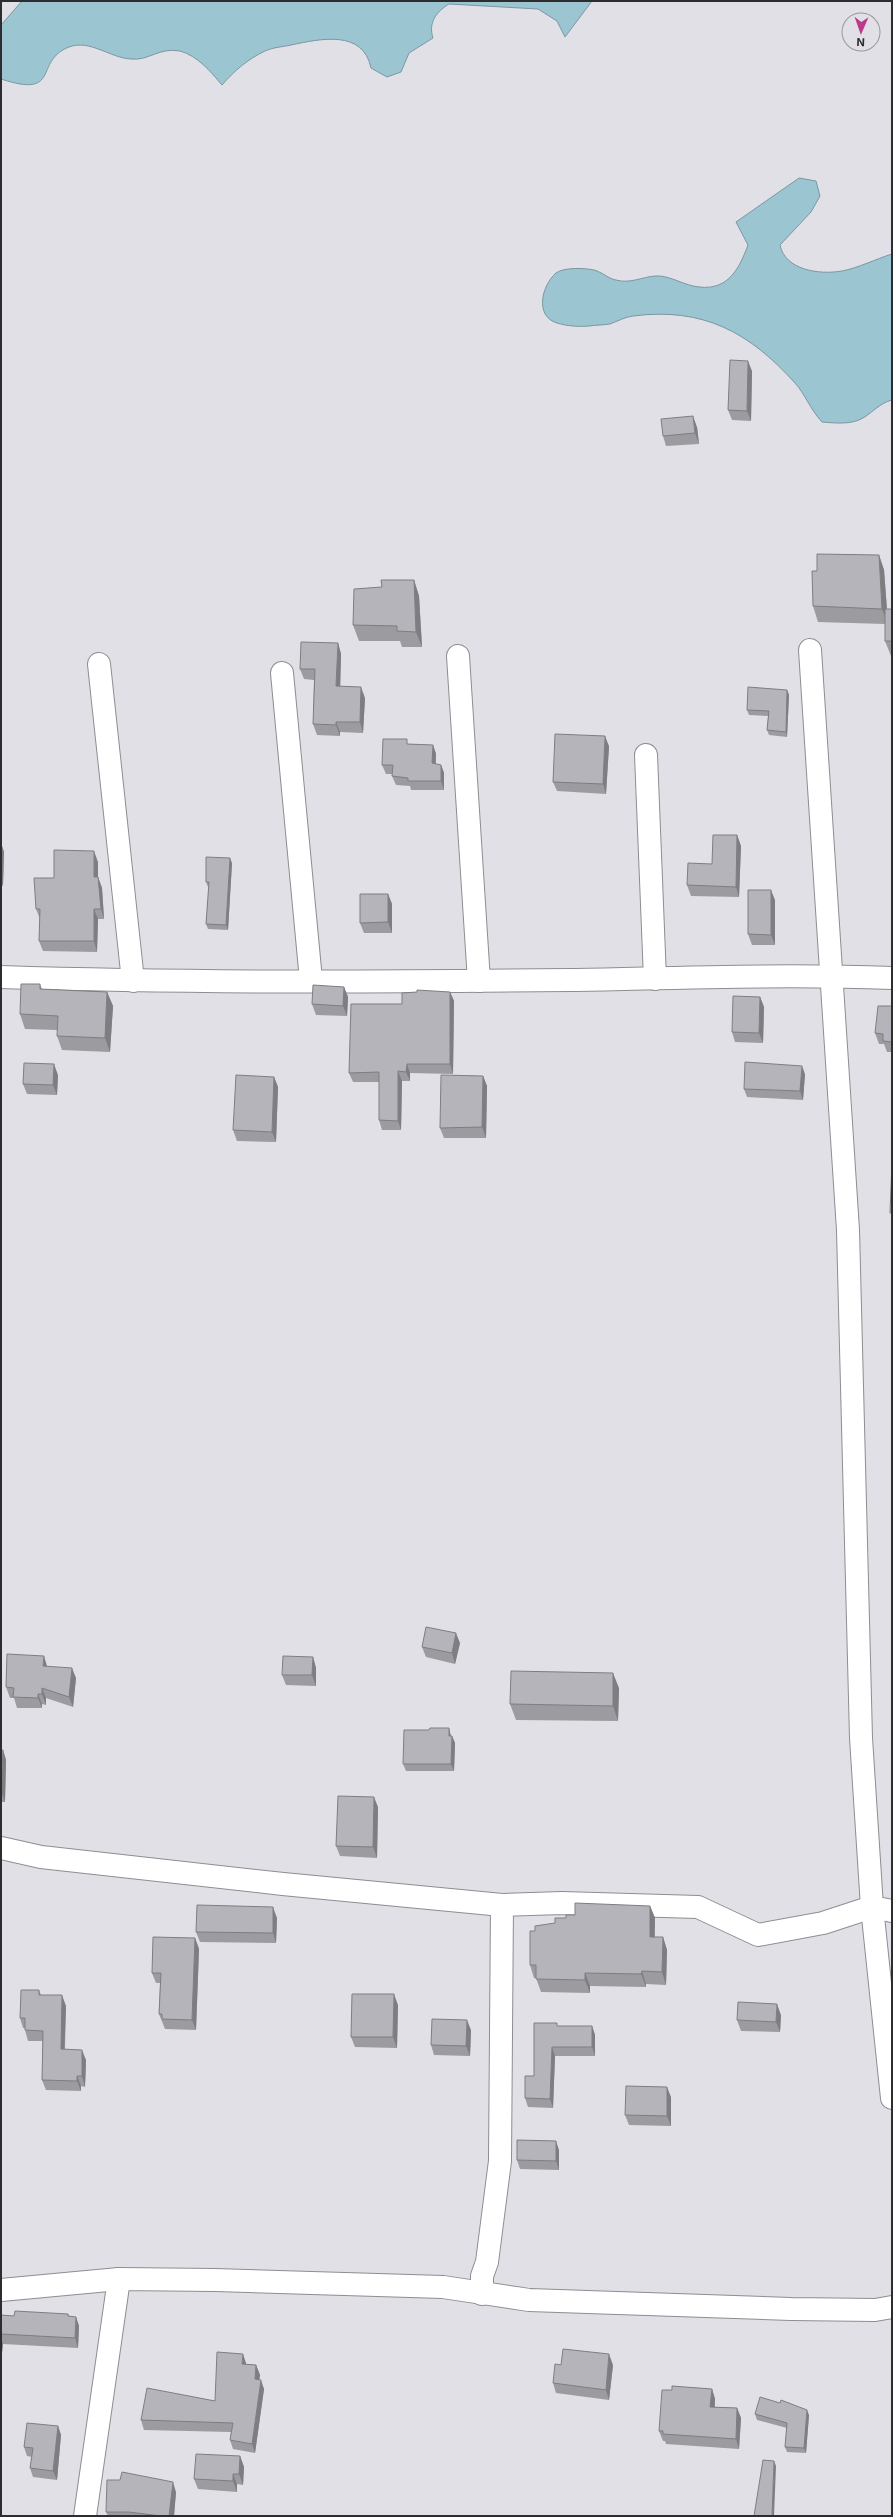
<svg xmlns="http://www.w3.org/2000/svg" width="893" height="2517" viewBox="0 0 893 2517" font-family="Inter,sans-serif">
<rect width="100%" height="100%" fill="#e0e0e6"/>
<!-- water -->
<g fill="#9cc5d2" stroke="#7b97a1">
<path d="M 22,1 L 592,1 L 565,37 L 557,21 L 538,9 L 449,4 C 436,12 428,23 433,38 L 409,53 L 401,72 L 387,77 L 371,68 C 363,29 320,39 291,45 C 282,47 274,47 265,51 C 248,59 234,71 222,85 C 211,72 198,56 180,51 C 159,47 149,61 131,59 C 110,58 90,39 69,47 C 33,61 62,99 1,79 L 1,25 Z"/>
<path d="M 799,178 L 816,181 L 820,196 L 811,212 L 780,245 C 785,270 819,275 842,271 C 858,268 876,259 892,254 L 892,400 C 880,403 873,412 863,418 C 851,425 835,423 822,422 C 810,409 805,394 795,383 C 749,332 703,307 633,316 C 625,317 618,321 610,324 C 604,325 596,325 589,326 C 580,327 566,326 557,323 C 534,316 542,285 556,273 C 564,267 585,268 594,270 C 602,272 609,279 616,280 C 630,284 642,277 655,276 C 668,275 680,283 693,286 C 726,293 738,272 748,245 L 736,222 Z"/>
</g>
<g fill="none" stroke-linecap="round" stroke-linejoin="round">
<!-- minor casing -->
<g stroke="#8d8d92" stroke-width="24">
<g id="minor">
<path d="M 810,650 L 848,1230 L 861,1738 L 872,1907 L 892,2098"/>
<path d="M 458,656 L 479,981"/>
<path d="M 99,664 L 133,981"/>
<path d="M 282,673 L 311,980"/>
<path d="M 646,755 L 655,979"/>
<path d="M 1,977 C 190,983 380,982 570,980 C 677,978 785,974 892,978"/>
<path d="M 1,1848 L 41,1857 L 283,1884 L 502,1905 L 562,1903 L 698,1907 L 758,1935 L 823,1923 L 872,1907 L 892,1911"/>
<path d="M 1,2290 L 119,2279 L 215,2280 L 443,2287 L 529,2300 L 791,2309 L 875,2310 L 892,2307"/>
<path d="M 482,2294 L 482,2276 L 487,2262 L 500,2161 L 502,1905"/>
<path d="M 85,2516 L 119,2279"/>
</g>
</g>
<!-- minor -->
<use href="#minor" stroke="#fff" stroke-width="22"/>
</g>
<!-- wall -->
<g fill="#9b9ba0">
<path d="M 752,371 L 751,421 L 732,420 L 728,410 Z"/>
<path d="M 697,427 L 699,444 L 666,446 L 663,436 Z"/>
<path d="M 879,555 L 884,570 L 887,609 L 892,609 L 892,656 L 891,656 L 885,641 L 885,624 L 818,622 L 813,606 L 817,571 Z"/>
<path d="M 414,580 L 419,596 L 422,647 L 402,647 L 400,641 L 359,641 L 353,625 L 382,587 Z"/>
<path d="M 338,643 L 341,654 L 340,686 L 365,698 L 363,733 L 340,732 L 340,736 L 317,735 L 313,724 L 314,680 L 304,679 L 300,669 Z"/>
<path d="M 787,690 L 789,695 L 787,737 L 769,735 L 767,730 L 768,716 L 749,715 L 747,710 Z"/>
<path d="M 409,744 L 433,745 L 436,754 L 436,764 L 441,765 L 444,773 L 444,790 L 411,790 L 410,786 L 396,785 L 392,776 L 393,774 L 386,774 L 382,765 Z"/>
<path d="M 609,746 L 606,794 L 557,791 L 553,782 Z"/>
<path d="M 737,835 L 741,846 L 739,897 L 691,896 L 687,885 L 712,864 Z"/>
<path d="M 1,843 L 4,852 L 3,886 L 1,885 Z"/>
<path d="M 98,862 L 98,877 L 102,888 L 104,919 L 98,919 L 97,952 L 43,951 L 39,941 L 40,919 L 36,909 L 54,878 Z"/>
<path d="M 232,863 L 228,930 L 208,929 L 206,924 L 209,887 L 208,887 L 206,882 Z"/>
<path d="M 388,894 L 392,904 L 392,933 L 364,933 L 360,923 Z"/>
<path d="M 775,900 L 775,945 L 752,945 L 748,934 Z"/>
<path d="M 40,984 L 42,989 L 107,992 L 113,1006 L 110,1052 L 62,1050 L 57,1036 L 57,1030 L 25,1029 L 20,1014 Z"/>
<path d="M 344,987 L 348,997 L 347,1016 L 316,1015 L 312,1004 Z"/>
<path d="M 450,992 L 454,1001 L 453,1074 L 410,1073 L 410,1081 L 402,1081 L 401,1130 L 382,1130 L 379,1120 L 379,1082 L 353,1082 L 349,1073 L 402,1004 Z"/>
<path d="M 760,997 L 764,1007 L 763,1043 L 735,1042 L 732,1032 Z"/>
<path d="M 892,1006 L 892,1052 L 887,1052 L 884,1044 L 879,1044 L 875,1033 Z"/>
<path d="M 805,1074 L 803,1100 L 747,1097 L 744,1089 Z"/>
<path d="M 58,1075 L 57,1095 L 27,1094 L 23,1084 Z"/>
<path d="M 483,1076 L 487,1086 L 486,1138 L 444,1138 L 440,1128 Z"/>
<path d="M 274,1077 L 278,1087 L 276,1142 L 237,1141 L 233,1130 Z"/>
<path d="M 460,1643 L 455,1664 L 426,1657 L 422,1647 Z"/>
<path d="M 313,1657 L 316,1668 L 316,1686 L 286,1685 L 282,1675 Z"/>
<path d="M 47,1666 L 76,1678 L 73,1707 L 46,1698 L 46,1705 L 42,1704 L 42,1708 L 17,1708 L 14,1698 L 10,1698 L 6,1687 Z"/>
<path d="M 619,1688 L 618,1721 L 516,1720 L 510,1704 Z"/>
<path d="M 451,1736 L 452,1736 L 455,1743 L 454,1771 L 406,1771 L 403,1764 Z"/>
<path d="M 1,1750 L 3,1750 L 6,1760 L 5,1802 L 1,1802 Z"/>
<path d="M 378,1807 L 377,1858 L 340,1856 L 336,1846 Z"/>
<path d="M 650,1906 L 655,1918 L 655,1937 L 663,1937 L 667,1950 L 666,1985 L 646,1984 L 646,1987 L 590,1986 L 590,1993 L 541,1992 L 536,1978 L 534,1978 L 530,1965 L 535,1931 L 575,1915 Z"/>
<path d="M 277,1918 L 276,1943 L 200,1942 L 196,1932 Z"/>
<path d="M 195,1938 L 199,1949 L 196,2030 L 165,2029 L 159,2014 L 160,1983 L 156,1983 L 152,1973 Z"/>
<path d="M 39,1990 L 41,1995 L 66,2006 L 65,2049 L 86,2060 L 85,2087 L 81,2086 L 81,2091 L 46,2090 L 42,2080 L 43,2041 L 28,2041 L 25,2030 L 25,2028 L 23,2028 L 20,2018 Z"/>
<path d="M 398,2005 L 397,2048 L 355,2047 L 351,2037 Z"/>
<path d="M 781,2015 L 780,2032 L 741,2031 L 737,2020 Z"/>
<path d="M 557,2026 L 592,2026 L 595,2035 L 595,2056 L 555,2056 L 553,2108 L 528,2107 L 525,2098 L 534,2076 Z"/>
<path d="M 471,2030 L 470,2056 L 434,2055 L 431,2045 Z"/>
<path d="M 671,2097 L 671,2126 L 629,2125 L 625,2115 Z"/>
<path d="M 559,2150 L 559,2170 L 520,2169 L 517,2160 Z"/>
<path d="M 68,2314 L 69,2316 L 76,2317 L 79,2326 L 78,2348 L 3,2344 L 1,2361 L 1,2315 L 14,2316 Z"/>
<path d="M 246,2363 L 246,2364 L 256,2365 L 260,2375 L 259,2380 L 264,2389 L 255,2453 L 233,2449 L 230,2440 L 231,2432 L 144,2430 L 141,2420 L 215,2401 Z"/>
<path d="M 561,2365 L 613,2365 L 609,2400 L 556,2393 L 553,2383 Z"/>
<path d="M 712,2389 L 715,2399 L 715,2407 L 737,2408 L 741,2418 L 739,2449 L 666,2444 L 665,2441 L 663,2441 L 659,2431 Z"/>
<path d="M 780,2403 L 809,2415 L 806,2453 L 787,2452 L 785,2447 L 787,2428 L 757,2420 L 755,2414 Z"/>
<path d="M 58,2426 L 61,2435 L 57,2480 L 33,2477 L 30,2468 L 32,2457 L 27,2456 L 24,2447 Z"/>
<path d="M 240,2456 L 244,2467 L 243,2485 L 237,2484 L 237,2492 L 198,2489 L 194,2479 Z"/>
<path d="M 120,2480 L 176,2492 L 174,2516 L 108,2516 L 106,2512 Z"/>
</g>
<!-- shaded-wall -->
<g fill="#7e7e82">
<path d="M 748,361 L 752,371 L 751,421 L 747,411 Z"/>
<path d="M 693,416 L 697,427 L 699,444 L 695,433 Z"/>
<path d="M 879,555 L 884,570 L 888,624 L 882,609 Z"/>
<path d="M 414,580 L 419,596 L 422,647 L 416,632 Z"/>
<path d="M 338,643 L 341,654 L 340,697 L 336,686 Z"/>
<path d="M 361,687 L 365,698 L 363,733 L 360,722 Z"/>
<path d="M 787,690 L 789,695 L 787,737 L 786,732 Z"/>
<path d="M 336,722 L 340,732 L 340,736 L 336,725 Z"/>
<path d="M 605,736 L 609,746 L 606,794 L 603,784 Z"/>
<path d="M 433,745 L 436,754 L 435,772 L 432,763 Z"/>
<path d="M 441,765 L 444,773 L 444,790 L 441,781 Z"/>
<path d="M 737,835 L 741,846 L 739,897 L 736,887 Z"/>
<path d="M 1,843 L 4,852 L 3,886 L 1,880 Z"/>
<path d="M 94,851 L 98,862 L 98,888 L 94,877 Z"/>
<path d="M 230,858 L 232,863 L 228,930 L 226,925 Z"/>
<path d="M 98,877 L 102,888 L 104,919 L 101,909 Z"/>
<path d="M 771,890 L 775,900 L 775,945 L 771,935 Z"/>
<path d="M 388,894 L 392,904 L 392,933 L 388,922 Z"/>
<path d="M 94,909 L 98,919 L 97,952 L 94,941 Z"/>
<path d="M 344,987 L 348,997 L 347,1016 L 343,1006 Z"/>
<path d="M 107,992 L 113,1006 L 110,1052 L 105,1038 Z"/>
<path d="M 450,992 L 454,1001 L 453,1074 L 450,1064 Z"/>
<path d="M 760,997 L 764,1007 L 763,1043 L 759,1033 Z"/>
<path d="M 54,1064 L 58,1075 L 57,1095 L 53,1085 Z"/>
<path d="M 407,1064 L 410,1073 L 410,1081 L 406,1072 Z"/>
<path d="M 802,1066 L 805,1074 L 803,1100 L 800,1091 Z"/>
<path d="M 398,1071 L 402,1081 L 401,1130 L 398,1121 Z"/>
<path d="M 483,1076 L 487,1086 L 486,1138 L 482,1127 Z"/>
<path d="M 274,1077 L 278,1087 L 276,1142 L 272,1132 Z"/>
<path d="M 456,1633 L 460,1643 L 455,1664 L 452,1653 Z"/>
<path d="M 44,1656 L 47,1666 L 43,1666 Z"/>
<path d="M 313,1657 L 316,1668 L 316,1686 L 312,1675 Z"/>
<path d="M 72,1668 L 76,1678 L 73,1707 L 69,1697 Z"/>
<path d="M 613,1673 L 619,1688 L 618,1721 L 613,1706 Z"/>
<path d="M 42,1688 L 46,1698 L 46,1705 L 42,1694 Z"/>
<path d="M 38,1694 L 42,1704 L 42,1708 L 38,1698 Z"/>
<path d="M 449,1728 L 451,1736 L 452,1743 L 449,1736 Z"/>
<path d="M 452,1736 L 455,1743 L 454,1771 L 451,1764 Z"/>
<path d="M 3,1750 L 6,1760 L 5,1802 L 1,1791 Z"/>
<path d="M 374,1797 L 378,1807 L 377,1858 L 373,1847 Z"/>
<path d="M 650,1906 L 655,1918 L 654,1950 L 650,1937 Z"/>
<path d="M 273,1907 L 277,1918 L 276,1943 L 273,1933 Z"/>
<path d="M 663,1937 L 667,1950 L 666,1985 L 662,1972 Z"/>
<path d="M 195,1938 L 199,1949 L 196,2030 L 192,2020 Z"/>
<path d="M 642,1971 L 646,1984 L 646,1987 L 641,1974 Z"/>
<path d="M 585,1973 L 590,1986 L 590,1993 L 585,1980 Z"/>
<path d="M 394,1994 L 398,2005 L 397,2048 L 393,2037 Z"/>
<path d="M 62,1995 L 66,2006 L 64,2060 L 61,2049 Z"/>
<path d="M 777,2004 L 781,2015 L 780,2032 L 776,2022 Z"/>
<path d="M 467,2020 L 471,2030 L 470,2056 L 466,2046 Z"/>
<path d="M 592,2026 L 595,2035 L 595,2056 L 592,2047 Z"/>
<path d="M 552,2047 L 555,2056 L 553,2108 L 550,2099 Z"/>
<path d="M 82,2050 L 86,2060 L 85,2087 L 82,2076 Z"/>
<path d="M 77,2076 L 81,2086 L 81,2091 L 77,2081 Z"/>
<path d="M 667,2087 L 671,2097 L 671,2126 L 667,2116 Z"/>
<path d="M 556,2141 L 559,2150 L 559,2170 L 556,2161 Z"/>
<path d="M 76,2317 L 79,2326 L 78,2348 L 75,2338 Z"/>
<path d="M 1,2338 L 3,2344 L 1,2361 Z"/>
<path d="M 243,2354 L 246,2363 L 246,2373 L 242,2364 Z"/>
<path d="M 609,2354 L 613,2365 L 609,2400 L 606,2390 Z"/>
<path d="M 256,2365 L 260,2375 L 258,2389 L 255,2379 Z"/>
<path d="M 261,2380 L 264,2389 L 255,2453 L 252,2444 Z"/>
<path d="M 712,2389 L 715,2399 L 714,2416 L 710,2407 Z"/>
<path d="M 737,2408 L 741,2418 L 739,2449 L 736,2439 Z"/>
<path d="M 807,2410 L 809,2415 L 806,2453 L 804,2448 Z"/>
<path d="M 58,2426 L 61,2435 L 57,2480 L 53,2471 Z"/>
<path d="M 240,2456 L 244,2467 L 243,2485 L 239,2474 Z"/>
<path d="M 774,2461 L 776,2466 L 774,2516 L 772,2516 Z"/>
<path d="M 233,2474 L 237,2484 L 237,2492 L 233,2481 Z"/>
<path d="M 173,2482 L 176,2492 L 174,2516 L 169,2516 Z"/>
</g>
<!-- building -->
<g fill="#b4b4ba" stroke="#7e7e82">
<path d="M 730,360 L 748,361 L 747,411 L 728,410 Z"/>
<path d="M 693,416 L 695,433 L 663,436 L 661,419 Z"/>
<path d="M 817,554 L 879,555 L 882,609 L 813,606 L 812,571 L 817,571 Z"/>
<path d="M 381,580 L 414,580 L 416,632 L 397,631 L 397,626 L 353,625 L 354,589 L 382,587 Z"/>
<rect x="885" y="609" width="7" height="32"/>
<path d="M 301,642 L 338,643 L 336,686 L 361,687 L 360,722 L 336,722 L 336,725 L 313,724 L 315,669 L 300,669 Z"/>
<path d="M 748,687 L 787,690 L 786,732 L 767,730 L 769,711 L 747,710 Z"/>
<path d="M 555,734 L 605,736 L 603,784 L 553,782 Z"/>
<path d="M 383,739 L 407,739 L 407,744 L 433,745 L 432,763 L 441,765 L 441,781 L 408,781 L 408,778 L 392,776 L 393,765 L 382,765 Z"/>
<path d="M 713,835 L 737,835 L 736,887 L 687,885 L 688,863 L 712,864 Z"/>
<path d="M 54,850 L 94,851 L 94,877 L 98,877 L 101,909 L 94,909 L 94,941 L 39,941 L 40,909 L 36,909 L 34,878 L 54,878 Z"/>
<path d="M 206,857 L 230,858 L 226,925 L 206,924 L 209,882 L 206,882 Z"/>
<path d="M 748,890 L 771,890 L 771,935 L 748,934 Z"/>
<path d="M 360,894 L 388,894 L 388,922 L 360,923 Z"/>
<path d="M 21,984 L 40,984 L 40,989 L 107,992 L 105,1038 L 57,1036 L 58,1016 L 20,1014 Z"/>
<path d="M 313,985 L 344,987 L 343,1006 L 312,1004 Z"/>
<path d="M 417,990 L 450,992 L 450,1064 L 407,1064 L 406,1072 L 398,1071 L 398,1121 L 379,1120 L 379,1072 L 349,1073 L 351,1004 L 402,1004 L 402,993 L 417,992 Z"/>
<path d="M 733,996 L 760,997 L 759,1033 L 732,1032 Z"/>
<path d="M 878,1006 L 892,1006 L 892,1042 L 883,1041 L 883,1034 L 875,1033 Z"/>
<path d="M 745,1062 L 802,1066 L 800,1091 L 744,1089 Z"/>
<path d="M 24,1063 L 54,1064 L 53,1085 L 23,1084 Z"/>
<path d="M 236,1075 L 274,1077 L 272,1132 L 233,1130 Z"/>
<path d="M 441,1075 L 483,1076 L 482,1127 L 440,1128 Z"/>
<path d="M 892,1162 L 892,1213 L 890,1213 Z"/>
<path d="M 426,1627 L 456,1633 L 452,1653 L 422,1647 Z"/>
<path d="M 7,1654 L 44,1656 L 43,1666 L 72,1668 L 69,1697 L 42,1688 L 42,1694 L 38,1694 L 38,1698 L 13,1697 L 14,1688 L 6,1687 Z"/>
<path d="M 283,1656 L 313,1657 L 312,1675 L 282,1675 Z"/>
<path d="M 511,1671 L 613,1673 L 613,1706 L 510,1704 Z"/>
<path d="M 430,1728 L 449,1728 L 449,1736 L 452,1736 L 451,1764 L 403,1764 L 404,1730 L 429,1730 Z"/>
<path d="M 1,1750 L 3,1750 L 1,1791 Z"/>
<path d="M 338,1796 L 374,1797 L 373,1847 L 336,1846 Z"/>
<path d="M 575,1903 L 650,1906 L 650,1937 L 663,1937 L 662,1972 L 642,1971 L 641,1974 L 585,1973 L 585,1980 L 536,1979 L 536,1965 L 530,1965 L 530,1931 L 535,1931 L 535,1926 L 555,1923 L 555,1918 L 566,1918 L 566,1915 L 575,1915 Z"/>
<path d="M 197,1905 L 273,1907 L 273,1933 L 196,1932 Z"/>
<path d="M 153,1937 L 195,1938 L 192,2020 L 162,2019 L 162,2014 L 159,2014 L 161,1973 L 152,1973 Z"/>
<path d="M 21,1990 L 39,1990 L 39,1995 L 62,1995 L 61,2049 L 82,2050 L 82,2076 L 77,2076 L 77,2081 L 42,2080 L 43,2031 L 25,2030 L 25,2018 L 20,2018 Z"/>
<path d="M 352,1994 L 394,1994 L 393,2037 L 351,2037 Z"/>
<path d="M 738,2002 L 777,2004 L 776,2022 L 737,2020 Z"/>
<path d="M 432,2019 L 467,2020 L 466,2046 L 431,2045 Z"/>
<path d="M 534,2023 L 557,2023 L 557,2026 L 592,2026 L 592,2047 L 552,2047 L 550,2099 L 525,2098 L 525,2076 L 534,2076 Z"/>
<path d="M 626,2086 L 667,2087 L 667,2116 L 625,2115 Z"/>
<path d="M 517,2140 L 556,2141 L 556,2161 L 517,2160 Z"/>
<path d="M 15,2311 L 68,2314 L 68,2316 L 76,2317 L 75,2338 L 1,2334 L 1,2315 L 14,2316 Z"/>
<path d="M 563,2349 L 609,2354 L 606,2390 L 553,2383 L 555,2364 L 561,2365 Z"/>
<path d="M 217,2352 L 243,2354 L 242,2364 L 256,2365 L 255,2379 L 261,2380 L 252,2444 L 230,2440 L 233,2423 L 141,2420 L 147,2388 L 215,2401 Z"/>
<path d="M 672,2386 L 712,2389 L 710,2407 L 737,2408 L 736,2439 L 663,2434 L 663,2431 L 659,2431 L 662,2390 L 672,2390 Z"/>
<path d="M 760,2397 L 780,2403 L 781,2400 L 807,2410 L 804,2448 L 785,2447 L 787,2423 L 755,2414 Z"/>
<path d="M 27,2423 L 58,2426 L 53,2471 L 30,2468 L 33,2448 L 24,2447 Z"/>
<path d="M 196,2454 L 240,2456 L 239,2474 L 233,2474 L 233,2481 L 194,2479 Z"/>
<path d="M 763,2460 L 774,2461 L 772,2516 L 754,2516 Z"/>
<path d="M 122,2472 L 173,2482 L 169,2516 L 161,2516 L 129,2512 L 106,2512 L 107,2480 L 120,2480 Z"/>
</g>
<!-- border -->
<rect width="893" height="2517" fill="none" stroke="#2d2d2f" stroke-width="4"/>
<!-- north arrow -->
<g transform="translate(861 32) rotate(182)"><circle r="19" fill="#e0e0e6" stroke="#98989d"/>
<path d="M0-3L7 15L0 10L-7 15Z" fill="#ba3c89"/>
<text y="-6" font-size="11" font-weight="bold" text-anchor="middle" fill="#2d2d2f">N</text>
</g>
</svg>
